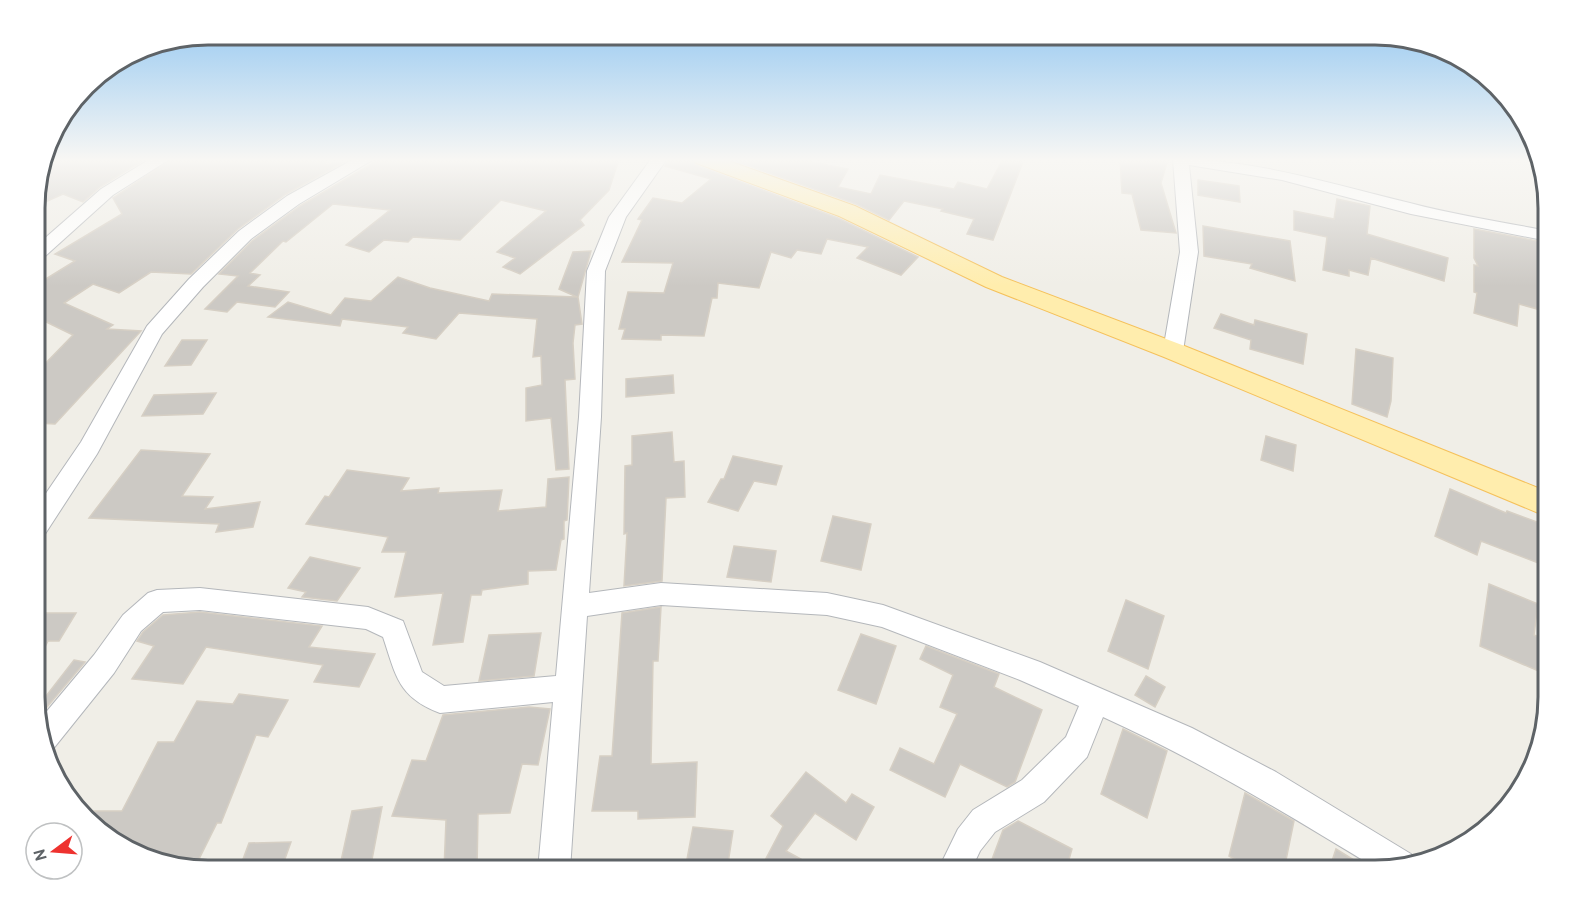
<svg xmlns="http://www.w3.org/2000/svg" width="1583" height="905" viewBox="0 0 1583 905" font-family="Overpass,sans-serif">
<rect width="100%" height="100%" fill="#f0eee7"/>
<!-- building -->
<g fill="#ccc9c4" stroke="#d6cfc4" stroke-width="1.5">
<path d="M 44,159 L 145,159 L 100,187 L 83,202 L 63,194 L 36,206 L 36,186 Z"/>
<path d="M 172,159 L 328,159 L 323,165 L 342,163 L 286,194 L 238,229 L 191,274 L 151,272 L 119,293 L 93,284 L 64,303 L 113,325 L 107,329 L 141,331 L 55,424 L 36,423 L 36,373 L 73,335 L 36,317 L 36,285 L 75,261 L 55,254 L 122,214 L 113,198 Z"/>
<path d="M 380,159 L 619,159 L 609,190 L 580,220 L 584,225 L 520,274 L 503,267 L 515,258 L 497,252 L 546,211 L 501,200 L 460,240 L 413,237 L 408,242 L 384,240 L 369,252 L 346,245 L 390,210 L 333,204 L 286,242 L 283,241 L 250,273 L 260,275 L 248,286 L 289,292 L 275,307 L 237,302 L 227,312 L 205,309 L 238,276 L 219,274 L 252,241 L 300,206 Z"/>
<path d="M 669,159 L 691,159 L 695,165 L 838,218 L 918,257 L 901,275 L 857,258 L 868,247 L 827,239 L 821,254 L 797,250 L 791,258 L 771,252 L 759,288 L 718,283 L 717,298 L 712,298 L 704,336 L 661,335 L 661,340 L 622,339 L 625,329 L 619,329 L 628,292 L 664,293 L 673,263 L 622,262 L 642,220 L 638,219 L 653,198 L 682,203 L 711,179 L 665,166 Z"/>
<path d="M 730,159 L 797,159 L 848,169 L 838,187 L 871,194 L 880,175 L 954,189 L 958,182 L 987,189 L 1003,159 L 1024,159 L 993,240 L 967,234 L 974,219 L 941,211 L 943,209 L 904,201 L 889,220 L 856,204 Z"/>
<path d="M 1120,159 L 1168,159 L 1161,183 L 1176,233 L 1141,230 L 1132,194 L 1122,193 Z"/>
<path d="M 1198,180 L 1239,186 L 1240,202 L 1198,195 Z"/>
<path d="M 1337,199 L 1370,206 L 1367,234 L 1448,258 L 1444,281 L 1371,258 L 1368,275 L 1349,270 L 1349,276 L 1323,270 L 1327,237 L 1294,230 L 1294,211 L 1334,219 Z"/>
<path d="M 1203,226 L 1290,241 L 1295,281 L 1250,268 L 1252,264 L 1204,256 Z"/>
<path d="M 1474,229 L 1548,243 L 1548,312 L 1519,304 L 1517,326 L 1474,313 L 1477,293 L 1474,292 L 1474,265 L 1478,266 L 1474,258 Z"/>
<path d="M 591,251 L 578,297 L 582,324 L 575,325 L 573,343 L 575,379 L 565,380 L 569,469 L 556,470 L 551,418 L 526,421 L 526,388 L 542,385 L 541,356 L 533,357 L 537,319 L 459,313 L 436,339 L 403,333 L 408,327 L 342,319 L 340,326 L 268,317 L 288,302 L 331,315 L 345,298 L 371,301 L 398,277 L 430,288 L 489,301 L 492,294 L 577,297 L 559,289 L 573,252 Z"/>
<path d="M 1221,314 L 1254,325 L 1255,320 L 1307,334 L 1303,364 L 1250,349 L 1251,340 L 1214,328 Z"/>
<path d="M 182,340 L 207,340 L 191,365 L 165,366 Z"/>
<path d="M 1356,349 L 1393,358 L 1391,401 L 1387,417 L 1352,404 Z"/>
<path d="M 673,375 L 674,393 L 626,397 L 626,379 Z"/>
<path d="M 216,393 L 203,414 L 142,416 L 154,395 Z"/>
<path d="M 672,432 L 674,462 L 684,461 L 685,497 L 666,498 L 662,581 L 624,586 L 627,533 L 624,534 L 625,466 L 632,465 L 632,436 Z"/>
<path d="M 1266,436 L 1296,445 L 1293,471 L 1261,460 Z"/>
<path d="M 141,450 L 210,454 L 182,496 L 213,497 L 205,509 L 260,502 L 253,527 L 216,532 L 219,524 L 89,518 Z"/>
<path d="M 733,456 L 782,466 L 776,485 L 754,481 L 738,511 L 708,502 L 721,479 L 724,479 Z"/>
<path d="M 347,470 L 409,478 L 401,491 L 439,488 L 438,493 L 502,490 L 498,511 L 546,507 L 548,479 L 569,477 L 567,520 L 564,521 L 564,539 L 561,540 L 556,570 L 528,571 L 528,584 L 482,590 L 481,595 L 471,595 L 463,642 L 433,645 L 443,593 L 395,597 L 406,552 L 382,552 L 388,537 L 306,524 L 325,496 L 329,497 Z"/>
<path d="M 1450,489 L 1506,513 L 1507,511 L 1548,526 L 1546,566 L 1481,541 L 1477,555 L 1435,536 Z"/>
<path d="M 833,516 L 871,524 L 861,570 L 821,561 Z"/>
<path d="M 734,546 L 776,551 L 771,582 L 727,577 Z"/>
<path d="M 310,557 L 360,568 L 337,601 L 302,597 L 306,592 L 288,588 Z"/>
<path d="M 1489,584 L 1538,604 L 1534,635 L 1548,641 L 1548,675 L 1480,646 Z"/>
<path d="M 1126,600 L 1164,616 L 1148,669 L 1108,651 Z"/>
<path d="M 661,607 L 658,661 L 653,661 L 651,764 L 697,762 L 695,817 L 638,819 L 638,811 L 592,811 L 600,756 L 612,756 L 622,613 Z"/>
<path d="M 200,612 L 322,626 L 309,647 L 375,654 L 359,687 L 314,682 L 323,665 L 206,647 L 183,684 L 132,679 L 154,646 L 137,641 L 143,632 L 163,615 Z"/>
<path d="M 36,613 L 76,613 L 59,641 L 48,641 L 36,665 Z"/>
<path d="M 541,633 L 534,676 L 479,681 L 489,635 Z"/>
<path d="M 861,634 L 896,646 L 876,704 L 838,690 Z"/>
<path d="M 926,646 L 999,674 L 994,687 L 1042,710 L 1015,782 L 1007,787 L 960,764 L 945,797 L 890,770 L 900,748 L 934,764 L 957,714 L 940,707 L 953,675 L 920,659 Z"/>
<path d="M 74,660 L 85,662 L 36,720 L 36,709 Z"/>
<path d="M 1146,676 L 1165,687 L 1155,707 L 1135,695 Z"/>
<path d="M 239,694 L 288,700 L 268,737 L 256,735 L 221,823 L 217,823 L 195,867 L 122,847 L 83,811 L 122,811 L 158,742 L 174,742 L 197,701 L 233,704 Z"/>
<path d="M 529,707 L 550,709 L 538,765 L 522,764 L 510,813 L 478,814 L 477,870 L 444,870 L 446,820 L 392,816 L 412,760 L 426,761 L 443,715 Z"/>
<path d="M 1123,729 L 1167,751 L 1147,818 L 1101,794 Z"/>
<path d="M 806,772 L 846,803 L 852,794 L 874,807 L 856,840 L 815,813 L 786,851 L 801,859 L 796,870 L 760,870 L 783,826 L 771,816 Z"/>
<path d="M 1245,793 L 1294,821 L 1284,870 L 1255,870 L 1229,856 Z"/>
<path d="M 382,807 L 370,870 L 339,870 L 352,811 Z"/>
<path d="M 1018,821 L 1072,849 L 1066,870 L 988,870 L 1003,830 Z"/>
<path d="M 693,827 L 733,831 L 727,870 L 685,870 Z"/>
<path d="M 291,842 L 281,870 L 239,870 L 249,843 Z"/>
<path d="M 1336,849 L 1370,870 L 1329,870 Z"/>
</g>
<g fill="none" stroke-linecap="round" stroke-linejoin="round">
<!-- minor casing -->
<g stroke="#b4b7bb" stroke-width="2">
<g id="minor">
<path d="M 150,159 L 170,159 L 113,195 L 42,259 L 36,260 L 36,246 L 101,189 Z"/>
<path d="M 354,159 L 374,159 L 299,204 L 251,239 L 203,287 L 162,334 L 97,454 L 45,534 L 36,537 L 36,508 L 81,442 L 147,326 L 189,279 L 239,231 L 287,196 Z"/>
<path d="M 651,159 L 667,159 L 626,217 L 605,271 L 601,417 L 589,593 L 661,583 L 827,593 L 883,605 L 1040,662 L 1192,728 L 1276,772 L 1411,854 L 1414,861 L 1379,870 C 1289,815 1200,761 1103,717 L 1087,757 L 1044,802 L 995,832 L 980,851 L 971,870 L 938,870 L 958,829 L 973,810 L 1022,780 L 1066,737 L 1079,706 L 1020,680 L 882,627 L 827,615 L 661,605 L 587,616 L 570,870 L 538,870 L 553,702 L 440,713 C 398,697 396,676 383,637 L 366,629 L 200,610 L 163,612 L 141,631 L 114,673 L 53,749 L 48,751 L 37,723 L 94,655 L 123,615 L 148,593 L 157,590 L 200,588 L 368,607 L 403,621 L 422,672 L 444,686 L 556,676 L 579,417 L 587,271 L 609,217 Z"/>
<path d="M 1173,159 C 1255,159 1331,184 1410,203 C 1455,215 1502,222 1548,231 L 1548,241 L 1411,214 L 1282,180 L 1189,165 L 1198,252 L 1183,351 L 1180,356 L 1166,356 L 1163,351 L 1180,252 Z"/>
</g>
</g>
<!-- major casing -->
<g stroke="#f5c15b" stroke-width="2">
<path id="major" d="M 693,159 L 723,159 L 855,206 L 1002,277 L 1182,345 L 1548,492 L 1548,517 L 1164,357 L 986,287 L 839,216 L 696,163 Z"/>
</g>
<!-- minor -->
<use href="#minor" fill="#fff" fill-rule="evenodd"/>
<!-- major -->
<use href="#major" fill="#ffedad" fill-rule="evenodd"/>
</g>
<!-- sky -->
<linearGradient id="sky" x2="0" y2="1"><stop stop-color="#8ec5f1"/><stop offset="0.56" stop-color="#f8f7f4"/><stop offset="1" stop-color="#f8f7f4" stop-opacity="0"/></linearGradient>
<rect width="1583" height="286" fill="url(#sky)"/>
<!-- crop -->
<path d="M0 0H1583V905H0ZM208 45H1375A163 163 0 0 1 1538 208V697A163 163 0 0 1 1375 860H208A163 163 0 0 1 45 697V208A163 163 0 0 1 208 45Z" fill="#fff" fill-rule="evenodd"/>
<path fill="none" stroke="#5e6367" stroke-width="3" d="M208 45H1375A163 163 0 0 1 1538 208V697A163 163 0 0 1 1375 860H208A163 163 0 0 1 45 697V208A163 163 0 0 1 208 45Z"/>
<!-- north arrow -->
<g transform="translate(54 851) rotate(254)"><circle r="28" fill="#ffffff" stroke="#bfc1c2" stroke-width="1.5"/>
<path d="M0-4.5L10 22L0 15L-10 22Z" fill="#ee322f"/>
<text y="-9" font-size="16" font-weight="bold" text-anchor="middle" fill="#5e6367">N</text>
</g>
</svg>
